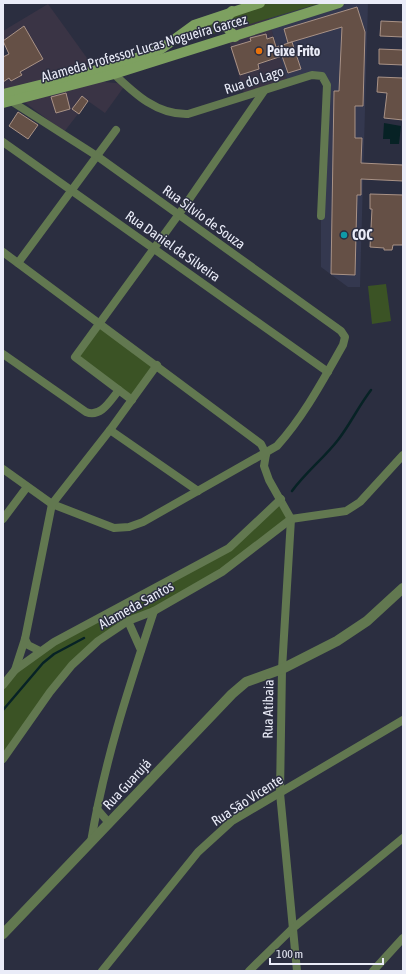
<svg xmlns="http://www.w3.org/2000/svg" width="406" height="974" viewBox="0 0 406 974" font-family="'Asap Condensed',sans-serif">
<rect width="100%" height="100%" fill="#2b2e40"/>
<!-- commercial -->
<g fill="#3a3445">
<path d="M 48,4 L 92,65 L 21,89 L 84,80 L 126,84 L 105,113 L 88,101 L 64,132 L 11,92 L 3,94 L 3,57 L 9,54 L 3,43 L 3,31 Z"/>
<path d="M 268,18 L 288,83 L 245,97 L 226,31 Z"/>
</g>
<!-- built -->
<path fill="#34384f" d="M 321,3 L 368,3 L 360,287 L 348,287 L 321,267 L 321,216 L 327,85 L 322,76 L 288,83 L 268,18 Z"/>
<!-- green -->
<g fill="#3b5325">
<path d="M 261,3 L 321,3 L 226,31 L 183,40 L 196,29 Z"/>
<path d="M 386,284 L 391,321 L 372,324 L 368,286 Z"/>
<path d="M 100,323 L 157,365 L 132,400 L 75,357 Z"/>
<path d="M 281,499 L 291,519 L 222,572 L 128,621 L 72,665 L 3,759 L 3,685 L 40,651 L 213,557 Z"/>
</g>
<!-- water -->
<path fill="#072225" d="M 384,123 L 401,126 L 399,144 L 390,144 L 390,139 L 383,139 Z"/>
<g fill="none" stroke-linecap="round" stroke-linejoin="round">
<!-- stream -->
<g stroke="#072225" stroke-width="2.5">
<path d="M 292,491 C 306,472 324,458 338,440 C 351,423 358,407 371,390"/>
<path d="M 3,710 L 43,663 L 54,654 L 84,638"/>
</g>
</g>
<!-- building -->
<g fill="#655046" stroke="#a99286">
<path d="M 357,7 L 365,32 L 363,106 L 355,106 L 355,138 L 362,138 L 361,163 L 403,165 L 403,181 L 361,179 L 361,195 L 357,195 L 355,275 L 331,274 L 334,91 L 339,91 L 342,27 L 288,43 L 284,29 Z"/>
<path d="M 381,21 L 403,22 L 403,37 L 380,36 Z"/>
<path d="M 24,26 L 43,59 L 20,72 L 22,75 L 11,81 L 9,78 L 3,82 L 3,57 L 9,54 L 3,41 Z"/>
<path d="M 266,34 L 267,39 L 273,37 L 276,47 L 292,42 L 301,69 L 288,73 L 282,56 L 258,64 L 259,69 L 240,75 L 231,47 L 251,41 L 250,38 Z"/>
<path d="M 379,49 L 403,50 L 403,65 L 379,64 Z"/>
<path d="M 378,77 L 403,78 L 403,120 L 384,118 L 387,93 L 377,92 Z"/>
<path d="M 66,93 L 70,109 L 56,113 L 51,97 Z"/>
<path d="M 82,96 L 88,101 L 79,114 L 72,109 Z"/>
<path d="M 18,112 L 38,125 L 28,139 L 9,126 Z"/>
<path d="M 370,194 L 403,195 L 403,245 L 393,245 L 392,250 L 384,250 L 384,248 L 370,247 L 372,209 L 370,209 Z"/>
</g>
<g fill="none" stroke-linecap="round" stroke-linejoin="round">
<!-- minor -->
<g stroke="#627850" stroke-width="8">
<path d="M 114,74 C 135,94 157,115 188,114 L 312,75 L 322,76 L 327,85 L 321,216"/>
<path d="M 3,142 L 328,372"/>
<path d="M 3,252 L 261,444 L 266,454"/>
<path d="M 18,263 L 116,130"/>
<path d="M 3,354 L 86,412 C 101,418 110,401 119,390"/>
<path d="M 132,400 L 75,357 L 179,214 L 264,91"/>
<path d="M 110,430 L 198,491"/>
<path d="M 266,454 L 264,466 L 269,480 L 291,519 L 282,669 L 280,793 L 297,971"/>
<path d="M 3,469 L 52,504 L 114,528 L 129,527 L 143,522 L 277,446 C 304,416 323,380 343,345 L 345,337 L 341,331 L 97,156 L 11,101"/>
<path d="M 3,519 L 27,487"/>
<path d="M 128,621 L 141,650"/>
<path d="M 25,639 L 28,645 L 40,651"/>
<path d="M 15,670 L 25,639 L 52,504 L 110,430 L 157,365"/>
<path d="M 3,685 L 15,670 L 54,642 L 229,548 L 281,499"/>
<path d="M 3,759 L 50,692 L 72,665 L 98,641 L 128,621 L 154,611 L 222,572 L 291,519 L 346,511 L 360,502 L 403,455"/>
<path d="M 97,809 L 109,823"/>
<path d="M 91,842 C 104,762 129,687 154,611"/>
<path d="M 102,971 L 198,852 L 232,821 L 403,720"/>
<path d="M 249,971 L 292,929 L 403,838"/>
<path d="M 373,971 L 403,938"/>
</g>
<!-- tertiary -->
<path stroke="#627850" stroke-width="10" d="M 3,934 L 232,694 L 246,682 L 282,669 L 337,641 L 367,621 L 403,588"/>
<!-- secondary -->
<g stroke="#7da060" stroke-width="10">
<path d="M 232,11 L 227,18 L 225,25 L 235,37"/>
<path d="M 3,94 L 80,75 L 146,55 L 161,49 L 194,25 L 260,3"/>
<path d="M 3,103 L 114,74 L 339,3"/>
</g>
</g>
<!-- markers -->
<circle fill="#e8710a" stroke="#2b2e40" stroke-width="1.5" cx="259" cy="51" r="4"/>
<circle fill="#0f9aa8" stroke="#2b2e40" stroke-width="1.5" cx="344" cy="235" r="4"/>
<g text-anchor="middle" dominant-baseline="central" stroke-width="3" stroke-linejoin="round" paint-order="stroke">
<!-- street labels -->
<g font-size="14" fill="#eaecf8" stroke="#2b2e40">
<text transform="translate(144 48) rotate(-16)">Alameda Professor Lucas Nogueira Garcez</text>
<text transform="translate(254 80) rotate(-18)">Rua do Lago</text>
<text transform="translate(204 217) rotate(36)">Rua Silvio de Souza</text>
<text transform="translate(173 246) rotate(35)">Rua Daniel da Silveira</text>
<text transform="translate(136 605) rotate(-29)">Alameda Santos</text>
<text transform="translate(268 709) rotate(-89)">Rua Atibaia</text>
<text transform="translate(127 784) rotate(-47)">Rua Guarujá</text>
<text transform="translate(247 800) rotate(-33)">Rua São Vicente</text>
</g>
<!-- poi labels -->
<g font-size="14" font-weight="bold" fill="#eaecf8" stroke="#2b2e40" text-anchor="start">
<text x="267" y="51">Peixe Frito</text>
<text x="352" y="235">COC</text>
</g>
</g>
<!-- border -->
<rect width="406" height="974" fill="none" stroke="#eaecf8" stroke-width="8"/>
<!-- scale -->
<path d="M270 958v6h113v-6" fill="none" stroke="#eaecf8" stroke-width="2"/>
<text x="276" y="958" font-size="12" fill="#eaecf8" stroke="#2b2e40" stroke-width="3" paint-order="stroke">100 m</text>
</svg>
